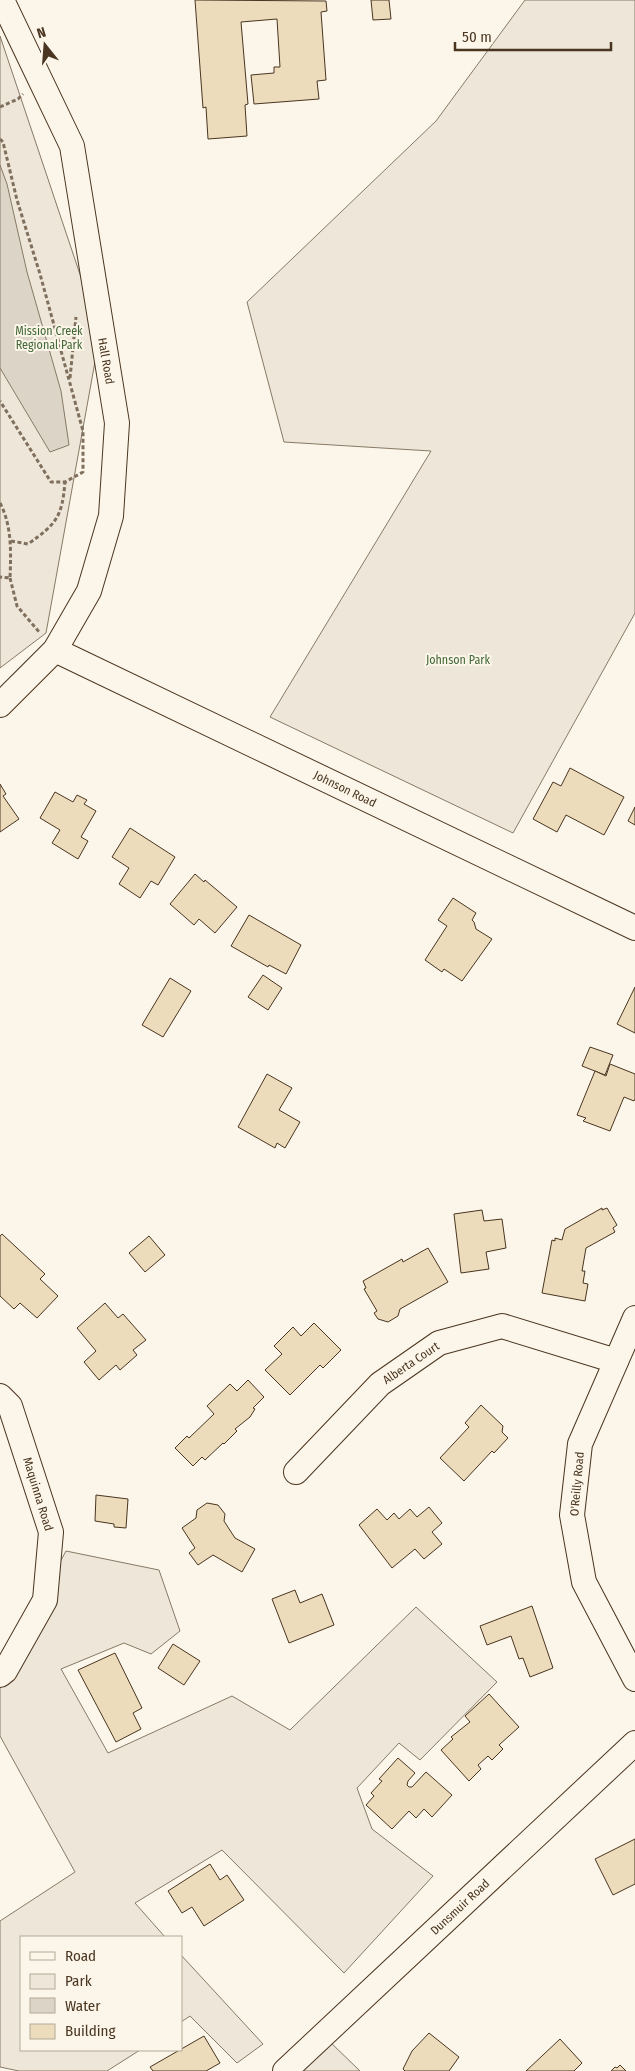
<svg xmlns="http://www.w3.org/2000/svg" width="635" height="2071" viewBox="0 0 635 2071" font-family="'Fira Sans Condensed',sans-serif">
<rect width="100%" height="100%" fill="#fbf6e9"/>
<!-- green -->
<g fill="#ede6d9" stroke="#887966">
<path d="M 525,0 L 635,0 L 635,613 L 513,833 L 270,717 L 431,451 L 284,442 L 247,302 L 436,121 Z"/>
<path d="M 0,36 L 100,334 L 46,633 L 0,668 Z"/>
<path d="M 66,1551 L 159,1570 L 180,1631 L 151,1654 L 124,1643 L 61,1669 L 108,1753 L 232,1696 L 290,1730 L 416,1607 L 497,1682 L 420,1760 L 399,1743 L 357,1788 L 372,1829 L 433,1876 L 344,1973 L 222,1850 L 135,1903 L 165,1937 L 21,1937 L 21,2050 L 140,2050 L 107,2071 L 19,2071 L 0,2067 L 0,1921 L 75,1872 L 0,1736 L 0,1672 Z"/>
<path d="M 181,1955 L 263,2044 L 237,2063 L 190,2016 L 181,2022 Z"/>
<path d="M 327,2039 L 360,2071 L 284,2071 Z"/>
</g>
<!-- water -->
<path fill="#dcd4c6" stroke="#887966" d="M 0,165 L 7,184 L 27,272 L 61,391 L 69,445 L 50,452 L 0,368 Z"/>
<!-- building -->
<g fill="#ecdcbc" stroke="#4a3520">
<path d="M 195,0 L 326,1 L 327,11 L 321,12 L 326,80 L 317,81 L 319,99 L 254,104 L 251,75 L 274,73 L 274,67 L 280,67 L 277,19 L 241,22 L 248,104 L 245,105 L 247,136 L 208,139 L 206,107 L 203,108 Z"/>
<path d="M 371,0 L 389,0 L 391,19 L 373,20 Z"/>
<path d="M 570,768 L 624,797 L 604,835 L 566,815 L 557,832 L 533,819 L 553,782 L 561,786 Z"/>
<path d="M 0,784 L 6,794 L 3,796 L 19,819 L 0,832 Z"/>
<path d="M 55,792 L 73,802 L 77,795 L 87,800 L 84,804 L 96,811 L 81,837 L 88,841 L 78,859 L 52,843 L 60,830 L 40,818 Z"/>
<path d="M 635,807 L 635,825 L 628,821 Z"/>
<path d="M 130,828 L 175,857 L 158,885 L 151,881 L 140,898 L 119,884 L 129,868 L 112,857 Z"/>
<path d="M 195,874 L 204,882 L 205,880 L 237,907 L 215,933 L 199,919 L 194,925 L 170,904 Z"/>
<path d="M 453,898 L 476,913 L 472,920 L 474,922 L 476,929 L 492,939 L 462,981 L 444,969 L 442,972 L 425,960 L 447,926 L 438,920 Z"/>
<path d="M 249,915 L 301,945 L 286,974 L 269,965 L 268,967 L 231,946 Z"/>
<path d="M 263,975 L 282,988 L 268,1010 L 248,997 Z"/>
<path d="M 170,978 L 191,991 L 163,1037 L 142,1025 Z"/>
<path d="M 635,987 L 635,1033 L 617,1024 Z"/>
<path d="M 590,1047 L 613,1055 L 605,1075 L 582,1066 Z"/>
<path d="M 610,1064 L 635,1074 L 635,1099 L 634,1101 L 624,1097 L 610,1131 L 583,1121 L 586,1118 L 577,1115 L 595,1071 L 606,1076 Z"/>
<path d="M 267,1074 L 292,1088 L 279,1110 L 300,1122 L 285,1148 L 277,1143 L 275,1148 L 238,1127 Z"/>
<path d="M 602,1208 L 602,1210 L 607,1208 L 617,1225 L 613,1228 L 615,1232 L 586,1248 L 582,1271 L 585,1271 L 583,1283 L 588,1284 L 585,1301 L 542,1293 L 552,1240 L 555,1241 L 555,1238 L 562,1240 L 565,1229 Z"/>
<path d="M 482,1210 L 484,1221 L 502,1219 L 506,1248 L 486,1252 L 489,1269 L 461,1273 L 454,1214 Z"/>
<path d="M 2,1234 L 45,1274 L 40,1279 L 58,1296 L 37,1318 L 20,1303 L 14,1309 L 0,1296 L 0,1236 Z"/>
<path d="M 149,1236 L 165,1255 L 145,1272 L 129,1253 Z"/>
<path d="M 428,1248 L 448,1282 L 400,1309 L 398,1316 L 388,1322 L 378,1319 L 374,1313 L 377,1311 L 364,1289 L 366,1288 L 363,1281 L 402,1259 L 403,1262 Z"/>
<path d="M 105,1303 L 118,1318 L 123,1314 L 146,1340 L 133,1350 L 137,1355 L 120,1370 L 116,1365 L 99,1380 L 84,1362 L 96,1351 L 77,1328 Z"/>
<path d="M 314,1323 L 341,1350 L 323,1368 L 320,1365 L 290,1395 L 265,1370 L 282,1354 L 274,1346 L 293,1327 L 301,1336 Z"/>
<path d="M 248,1380 L 264,1397 L 253,1408 L 255,1409 L 250,1417 L 235,1429 L 237,1431 L 224,1444 L 223,1443 L 205,1460 L 202,1457 L 193,1466 L 175,1448 L 187,1436 L 189,1438 L 214,1414 L 207,1406 L 230,1384 L 237,1391 Z"/>
<path d="M 481,1405 L 503,1426 L 502,1432 L 508,1438 L 494,1453 L 492,1451 L 464,1481 L 440,1458 L 469,1427 L 465,1423 Z"/>
<path d="M 96,1495 L 128,1499 L 126,1528 L 114,1527 L 114,1524 L 95,1521 Z"/>
<path d="M 207,1503 L 218,1505 L 225,1514 L 224,1521 L 235,1538 L 255,1549 L 242,1572 L 213,1555 L 198,1565 L 189,1553 L 195,1548 L 182,1528 L 196,1518 L 197,1510 Z"/>
<path d="M 429,1507 L 442,1523 L 432,1532 L 442,1544 L 424,1559 L 415,1549 L 392,1568 L 359,1525 L 377,1509 L 387,1520 L 394,1513 L 399,1519 L 410,1509 L 417,1517 Z"/>
<path d="M 295,1590 L 300,1603 L 322,1594 L 334,1625 L 289,1643 L 272,1599 Z"/>
<path d="M 532,1606 L 553,1668 L 530,1677 L 523,1658 L 519,1659 L 511,1636 L 487,1645 L 480,1626 Z"/>
<path d="M 173,1644 L 200,1661 L 184,1685 L 158,1668 Z"/>
<path d="M 115,1653 L 142,1708 L 133,1713 L 141,1729 L 116,1742 L 78,1670 Z"/>
<path d="M 489,1694 L 519,1727 L 499,1745 L 503,1749 L 492,1760 L 488,1756 L 478,1765 L 481,1769 L 469,1781 L 441,1750 L 453,1739 L 451,1737 L 470,1722 L 465,1716 Z"/>
<path d="M 398,1758 L 415,1773 L 408,1781 L 407,1785 L 409,1787 L 412,1787 L 426,1772 L 452,1795 L 432,1817 L 424,1809 L 416,1818 L 409,1811 L 392,1829 L 366,1805 L 374,1796 L 371,1793 L 382,1781 L 379,1779 Z"/>
<path d="M 635,1839 L 635,1884 L 613,1895 L 595,1859 Z"/>
<path d="M 210,1864 L 220,1880 L 227,1875 L 244,1900 L 204,1926 L 192,1907 L 182,1913 L 168,1891 Z"/>
<path d="M 429,2033 L 459,2057 L 449,2071 L 405,2071 L 403,2069 L 412,2051 Z"/>
<path d="M 204,2036 L 220,2063 L 206,2071 L 153,2071 L 150,2067 Z"/>
<path d="M 560,2039 L 582,2063 L 574,2071 L 526,2071 Z"/>
<path d="M 620,2065 L 626,2071 L 611,2071 L 615,2067 L 617,2068 Z"/>
</g>
<g fill="none" stroke-linecap="round" stroke-linejoin="round">
<!-- minor casing -->
<g stroke="#4a3520" stroke-width="26">
<g id="minor">
<path d="M 55,650 L 635,928"/>
<path d="M 0,705 L 55,650 L 89,591 L 111,516 L 117,423 L 72,146 L 2,0"/>
<path d="M 635,1318 L 580,1444 L 572,1515 L 584,1582 L 635,1679"/>
<path d="M 0,1396 L 10,1406 L 51,1532 L 45,1600 L 5,1671 L 0,1675"/>
<path d="M 296,1472 L 380,1384 L 439,1343 L 502,1326 L 616,1361"/>
<path d="M 285,2071 L 635,1743"/>
</g>
</g>
<!-- path -->
<g stroke="#7f6f5c" stroke-width="3" stroke-dasharray="4 2.5" stroke-linecap="butt">
<path d="M 0,107 L 18,99 L 23,94"/>
<path d="M 0,139 L 3,142 L 17,200 L 40,274 L 83,431 L 83,472 L 65,482 L 51,482 L 0,401"/>
<path d="M 70,378 L 76,317"/>
<path d="M 0,503 C 12,526 11,552 10,578 L 0,577"/>
<path d="M 11,541 L 28,544 C 56,524 62,518 65,482"/>
<path d="M 10,578 L 17,606 L 40,633"/>
</g>
<!-- minor -->
<use href="#minor" stroke="#fbf6e9" stroke-width="24"/>
</g>
<g text-anchor="middle" dominant-baseline="central" stroke-width="4" stroke-linejoin="round" paint-order="stroke">
<!-- park labels -->
<g font-size="12" fill="#436837" stroke="#fbf6e9">
<text x="49" y="331">Mission Creek<tspan x="49" dy="14">Regional Park</tspan></text>
<text x="458" y="660">Johnson Park</text>
</g>
<!-- street labels -->
<g font-size="12" fill="#4a3520" stroke="#fbf6e9">
<text transform="translate(106 361) rotate(80)">Hall Road</text>
<text transform="translate(345 789) rotate(26)">Johnson Road</text>
<text transform="translate(411 1363) rotate(-34)">Alberta Court</text>
<text transform="translate(577 1484) rotate(-85)">O'Reilly Road</text>
<text transform="translate(38 1494) rotate(73)">Maquinna Road</text>
<text transform="translate(460 1907) rotate(-43)">Dunsmuir Road</text>
</g>
</g>
<!-- legend -->
<rect x="20" y="1936" width="162" height="115" fill="#fbf6e9" stroke="#b4a999"/>
<rect x="30" y="1952" width="25" height="8" fill="#fbf6e9" stroke="#b4a999"/>
<text x="65" y="1961" font-size="15" fill="#4a3520">Road</text>
<rect x="30" y="1974" width="25" height="15" fill="#ede6d9" stroke="#b4a999"/>
<text x="65" y="1986" font-size="15" fill="#4a3520">Park</text>
<rect x="30" y="1998" width="25" height="15" fill="#dcd4c6" stroke="#b4a999"/>
<text x="65" y="2011" font-size="15" fill="#4a3520">Water</text>
<rect x="30" y="2024" width="25" height="15" fill="#ecdcbc" stroke="#b4a999"/>
<text x="65" y="2036" font-size="15" fill="#4a3520">Building</text>
<!-- north arrow -->
<g transform="translate(45 45) rotate(343)" stroke="#fbf6e9" stroke-width="4" paint-order="stroke">
<path d="M0-4L9 19L0 12L-9 19Z" fill="#4a3520"/>
<text y="-8" font-size="14" font-weight="bold" text-anchor="middle" fill="#4a3520">N</text>
</g>
<!-- scale -->
<path d="M455 42v8h156v-8" fill="none" stroke="#4a3520" stroke-width="2.5"/>
<text x="462" y="42" font-size="15" fill="#4a3520" stroke="#fbf6e9" stroke-width="4" paint-order="stroke">50 m</text>
</svg>
